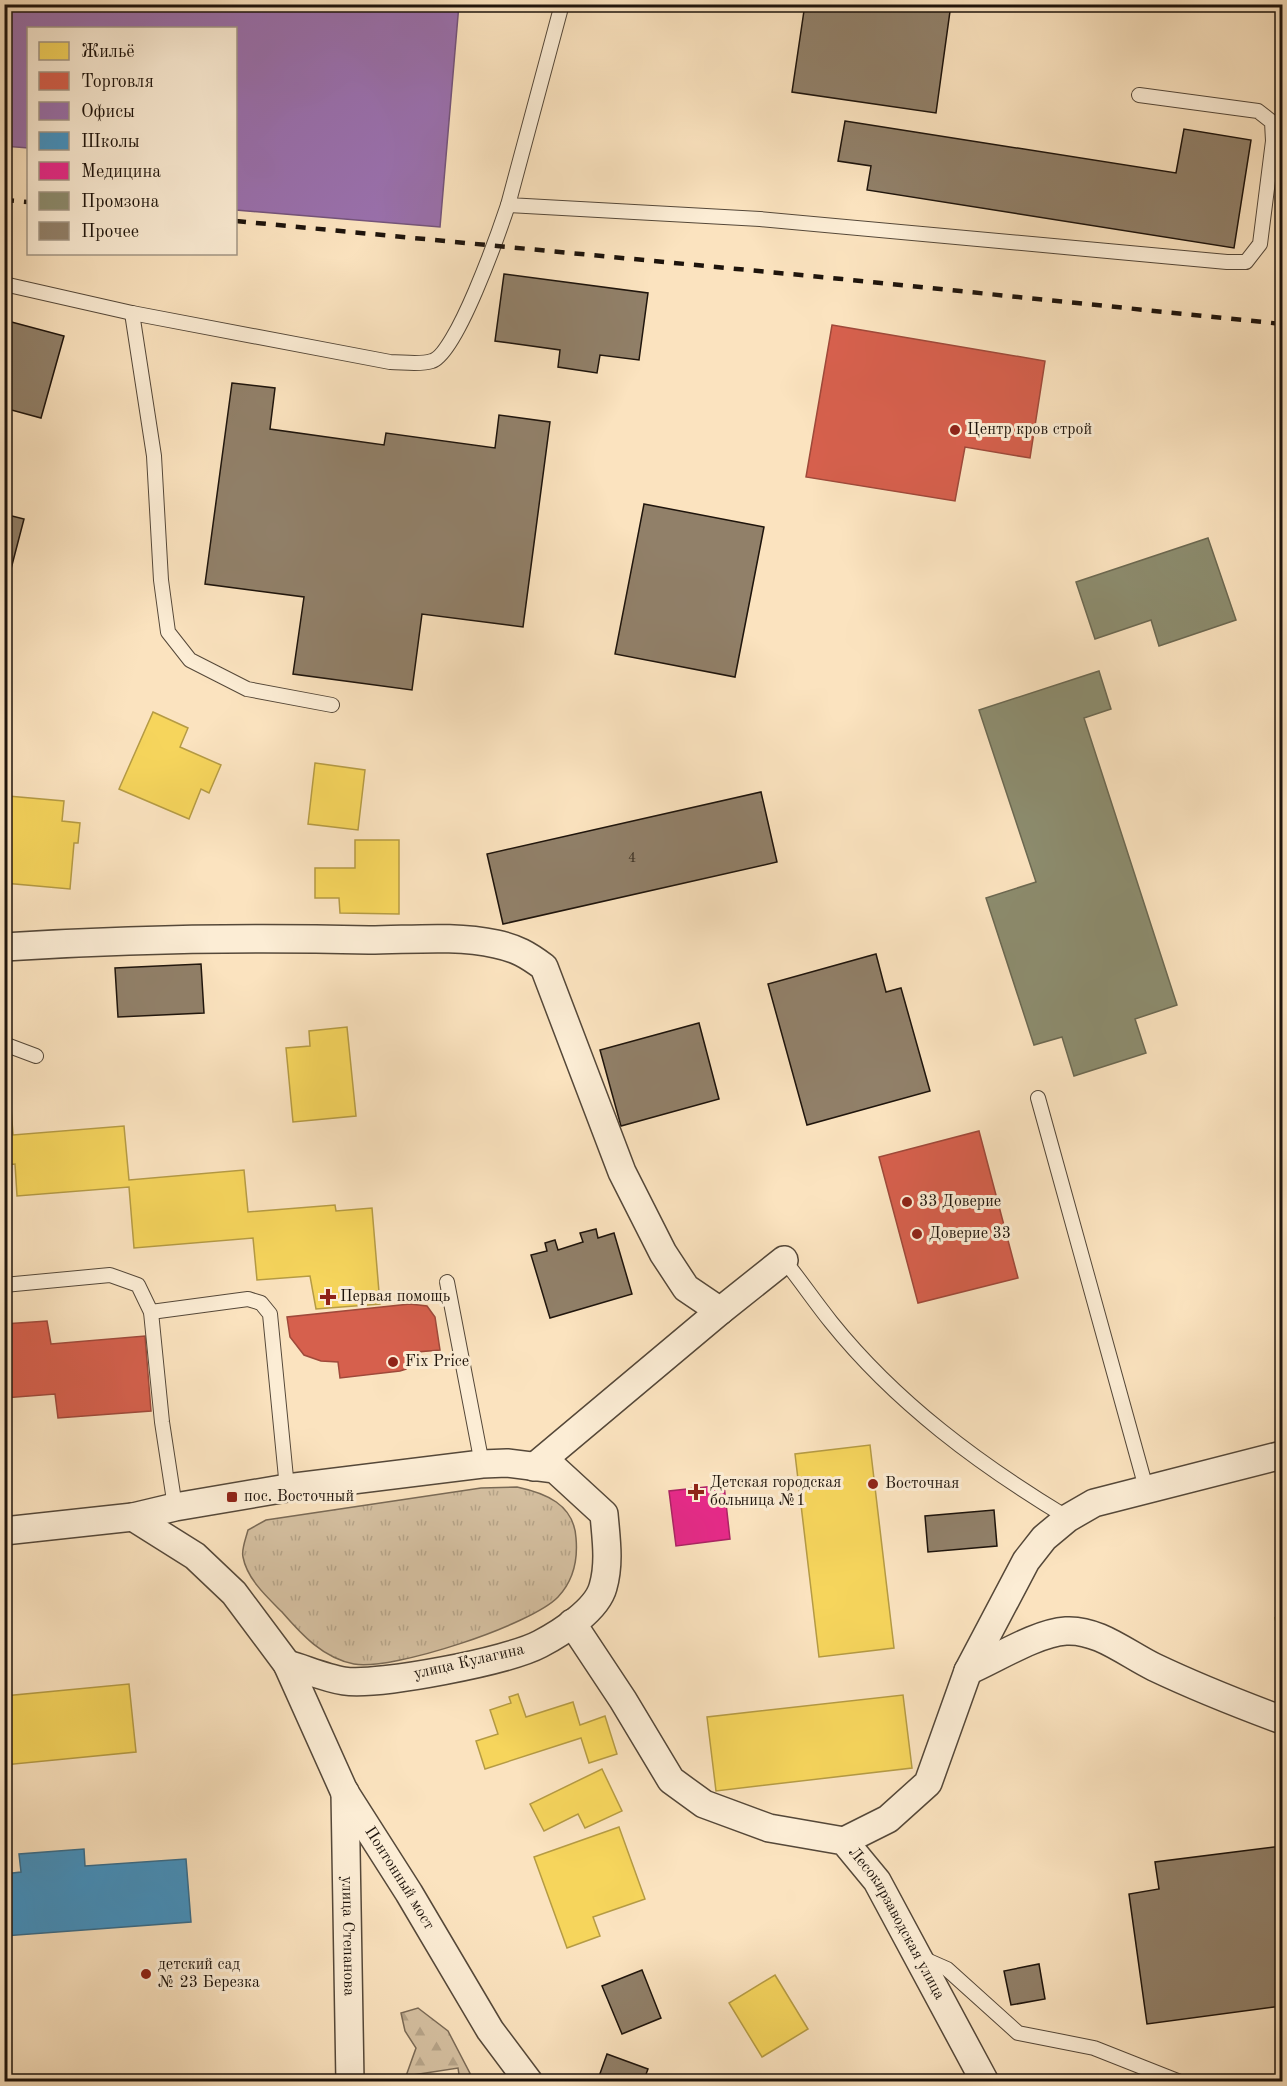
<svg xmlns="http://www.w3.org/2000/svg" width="1287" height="2086" viewBox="0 0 1287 2086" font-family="'Old Standard TT',serif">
<defs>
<pattern id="grass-tufts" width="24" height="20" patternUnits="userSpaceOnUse" patternTransform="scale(1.5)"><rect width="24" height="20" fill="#d5c0a1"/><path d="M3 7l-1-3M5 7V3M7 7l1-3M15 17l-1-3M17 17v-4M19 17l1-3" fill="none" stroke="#b6a489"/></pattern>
<pattern id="forest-firs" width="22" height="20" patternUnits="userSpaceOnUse" patternTransform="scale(1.5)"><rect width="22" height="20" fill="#d5c0a1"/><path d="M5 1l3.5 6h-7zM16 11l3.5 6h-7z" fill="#b6a489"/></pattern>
</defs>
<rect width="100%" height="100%" fill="#fbe3bf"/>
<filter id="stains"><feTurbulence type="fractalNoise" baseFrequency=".00333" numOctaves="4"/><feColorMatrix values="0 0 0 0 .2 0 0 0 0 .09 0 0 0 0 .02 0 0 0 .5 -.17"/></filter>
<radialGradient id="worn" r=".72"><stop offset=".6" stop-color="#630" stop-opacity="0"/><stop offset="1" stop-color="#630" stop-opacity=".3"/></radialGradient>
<!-- grass -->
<path fill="url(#grass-tufts)" stroke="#7a6a56" stroke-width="1.5" d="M 517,1487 C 545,1493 574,1504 576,1538 C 578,1560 574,1580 558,1597 C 531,1625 392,1671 354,1664 C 323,1658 302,1635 282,1612 C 267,1597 247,1579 243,1557 C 241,1550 246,1538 248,1530 L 266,1520 L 481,1488 Z"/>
<!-- forest -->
<path fill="url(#forest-firs)" stroke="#7a6a56" stroke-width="1.5" d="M 418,2008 L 448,2031 L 474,2081 L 460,2081 L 458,2068 L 406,2076 L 416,2048 L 405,2031 L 401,2013 Z"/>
<!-- homes -->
<g fill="#f6d55c" stroke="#b59b44" stroke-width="1.5">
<path d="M 153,712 L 188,728 L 180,747 L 221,765 L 209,793 L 201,789 L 189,819 L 119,789 Z"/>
<path d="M 315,763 L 365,770 L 358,830 L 308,824 Z"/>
<path d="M 8,796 L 64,801 L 62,821 L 80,823 L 78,843 L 74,843 L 70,889 L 4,883 L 4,813 Z"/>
<path d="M 355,840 L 399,840 L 399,914 L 340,913 L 339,898 L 315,898 L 315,868 L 355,868 Z"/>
<path d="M 347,1027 L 356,1116 L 293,1122 L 286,1048 L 310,1046 L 309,1031 Z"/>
<path d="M 4,1093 L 10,1093 L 13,1135 L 124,1126 L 129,1180 L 244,1170 L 248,1212 L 335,1205 L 336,1211 L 372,1208 L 380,1304 L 316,1309 L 310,1276 L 257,1280 L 253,1238 L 134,1248 L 129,1187 L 17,1196 L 15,1164 L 4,1165 Z"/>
<path d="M 870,1445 L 894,1648 L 819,1657 L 795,1454 Z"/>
<path d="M 1282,1617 L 1282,1649 L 1275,1618 Z"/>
<path d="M 129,1684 L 136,1752 L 4,1765 L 4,1696 Z"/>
<path d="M 518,1694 L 526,1717 L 573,1702 L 580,1725 L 605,1716 L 617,1754 L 589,1763 L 581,1738 L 485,1769 L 476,1741 L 498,1734 L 490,1710 L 511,1703 L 509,1697 Z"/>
<path d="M 903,1695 L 912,1768 L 716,1791 L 707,1717 Z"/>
<path d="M 602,1769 L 622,1811 L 585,1828 L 578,1814 L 544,1831 L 530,1804 Z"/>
<path d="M 619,1827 L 645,1899 L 593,1917 L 600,1936 L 567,1948 L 534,1857 Z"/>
<path d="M 775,1975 L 808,2029 L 762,2057 L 729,2003 Z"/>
</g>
<!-- shops -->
<g fill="#d6604d" stroke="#9f493a" stroke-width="1.5">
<path d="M 832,325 L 1045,361 L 1030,458 L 965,447 L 955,501 L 806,477 Z"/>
<path d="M 979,1131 L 1018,1278 L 918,1303 L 879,1157 Z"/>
<path d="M 410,1304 L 427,1306 L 435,1317 L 440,1350 L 417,1352 L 406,1369 L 400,1371 L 340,1378 L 338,1362 L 321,1361 L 304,1355 L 290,1337 L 287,1317 Z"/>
<path d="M 47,1321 L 51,1344 L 145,1336 L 151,1411 L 58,1418 L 55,1394 L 4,1398 L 4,1324 Z"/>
</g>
<!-- offices -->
<path fill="#9970ab" stroke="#74547b" stroke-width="1.5" d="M 7,4 L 459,4 L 440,227 L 236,210 L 236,28 L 28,28 L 28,148 L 4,146 Z"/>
<!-- schools -->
<path fill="#4393c3" stroke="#386d8c" stroke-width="1.5" d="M 84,1849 L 85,1866 L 186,1859 L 191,1922 L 4,1936 L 4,1874 L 21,1872 L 19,1854 Z"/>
<!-- health -->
<path fill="#e7298a" stroke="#ab2364" stroke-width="1.5" d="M 724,1485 L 730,1539 L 676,1546 L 669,1491 Z"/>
<!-- industry -->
<g fill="#8c8c6e" stroke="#6b6851" stroke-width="1.5">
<path d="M 1208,538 L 1236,620 L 1159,646 L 1151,620 L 1095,639 L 1076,582 Z"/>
<path d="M 1099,671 L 1111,709 L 1084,718 L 1177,1005 L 1135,1019 L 1146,1053 L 1074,1076 L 1062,1037 L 1034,1045 L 986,898 L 1036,882 L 979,710 Z"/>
<path d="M 416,2077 L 416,2082 L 383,2082 Z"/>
</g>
<!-- building -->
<g fill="#918069" stroke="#1e140c" stroke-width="1.5">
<path d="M 805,4 L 951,4 L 936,113 L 792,92 Z"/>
<path d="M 845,121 L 1176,173 L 1184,129 L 1251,140 L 1234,248 L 867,190 L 871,166 L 838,161 Z"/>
<path d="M 504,274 L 648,293 L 639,360 L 600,355 L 597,373 L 558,367 L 560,350 L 495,341 Z"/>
<path d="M 4,320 L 64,336 L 41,418 L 4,408 Z"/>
<path d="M 232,383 L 275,388 L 270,429 L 384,445 L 386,433 L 495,448 L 499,415 L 550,422 L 523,627 L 422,614 L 412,690 L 293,674 L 304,597 L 205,584 Z"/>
<path d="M 644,504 L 764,527 L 735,677 L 615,654 Z"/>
<path d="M 4,514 L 24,519 L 5,592 L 4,592 Z"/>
<path d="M 761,792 L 777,862 L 503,924 L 487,854 Z"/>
<path d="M 876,954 L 886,992 L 901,988 L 930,1091 L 807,1125 L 768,984 Z"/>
<path d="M 201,964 L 204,1013 L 118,1017 L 115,968 Z"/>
<path d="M 699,1023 L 719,1099 L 621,1126 L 600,1050 Z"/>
<path d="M 596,1229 L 598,1238 L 614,1233 L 632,1294 L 550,1318 L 531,1255 L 547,1251 L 545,1243 L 555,1240 L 558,1250 L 583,1242 L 580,1233 Z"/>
<path d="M 994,1510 L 997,1546 L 928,1552 L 925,1516 Z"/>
<path d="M 1282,1846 L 1282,2006 L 1147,2024 L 1129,1894 L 1159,1889 L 1155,1862 Z"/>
<path d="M 1039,1964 L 1045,1999 L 1011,2005 L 1004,1971 Z"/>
<path d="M 642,1970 L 661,2018 L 622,2034 L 602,1986 Z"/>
<path d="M 607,2054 L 648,2069 L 643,2082 L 597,2082 Z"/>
</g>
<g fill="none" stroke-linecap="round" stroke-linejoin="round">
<!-- lane casing -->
<g stroke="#554839" stroke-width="16">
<g id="lane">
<path d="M 562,4 L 508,205 L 760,219 L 1227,262 L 1246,262 L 1260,244 L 1273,141 L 1272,122 L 1258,111 L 1139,95"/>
<path d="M 4,284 L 132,313 L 390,362 C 403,362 420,365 432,361 C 456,355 499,232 508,205"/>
<path d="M 132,313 L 154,456 L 161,580 L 168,632 L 190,660 L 247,689 L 332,705"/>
<path d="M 4,1044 L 36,1056"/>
<path d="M 1038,1098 L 1146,1488"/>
<path d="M 784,1260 C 800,1280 815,1302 831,1322 C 896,1403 980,1465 1068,1518"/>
<path d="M 447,1282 L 482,1464"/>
<path d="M 4,1285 L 110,1275 L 138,1285 L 151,1312 L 162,1422 L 175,1507"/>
<path d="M 151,1312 L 248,1299 L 261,1303 L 270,1314 L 287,1488"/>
<path d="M 922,1958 L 947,1969 L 1018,2033 L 1094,2048 L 1180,2082"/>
</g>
</g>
<!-- street casing -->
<g stroke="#554839" stroke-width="30">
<g id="street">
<path d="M 4,947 C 126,939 247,937 369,940 C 410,940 455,935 496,944 C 516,948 528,955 544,967 L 622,1172 L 663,1253 L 686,1288 L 720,1311 L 784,1260"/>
<path d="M 534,1467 L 720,1311"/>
<path id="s1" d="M 133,1517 L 195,1556 L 234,1593 L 287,1664 L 344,1791 L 409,1893 L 490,2030 L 529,2082"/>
<path d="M 4,1531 L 133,1517 L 175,1507 L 287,1488 L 482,1464 L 507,1463 L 555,1469 L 604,1514 C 606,1538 610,1563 603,1587 C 597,1610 561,1633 540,1644 C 508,1661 379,1686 344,1681 C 325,1678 305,1669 287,1664"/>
<path id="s2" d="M 572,1623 L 623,1700 L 671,1780 L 704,1804 L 769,1828 L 844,1841 L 877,1881 L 985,2082"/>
<path d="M 968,1671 C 996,1659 1036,1633 1066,1631 C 1098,1629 1127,1654 1154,1667 C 1196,1687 1239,1704 1282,1720"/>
<path id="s3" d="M 345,1792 L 350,2082"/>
<path d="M 844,1841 L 888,1819 L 928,1783 L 968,1671 L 1026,1561 L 1044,1538 L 1068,1518 L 1094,1503 L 1282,1455"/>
</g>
</g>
<!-- lane -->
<use href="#lane" stroke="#fcedd5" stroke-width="14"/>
<!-- street -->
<use href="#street" stroke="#fcedd5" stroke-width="27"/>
<!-- rail -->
<g stroke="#1e140c" stroke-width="4.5" stroke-dasharray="10 10" stroke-linecap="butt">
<path d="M 4,200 L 28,202"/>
<path d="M 236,221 L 842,279 L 1282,324"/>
</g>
</g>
<!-- markers -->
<g fill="#8f2418" stroke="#fcedd5" stroke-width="2">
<circle cx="955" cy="430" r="6"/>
<circle cx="907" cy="1202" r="6"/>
<circle cx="917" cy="1234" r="6"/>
<path d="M325 1288h6v6h6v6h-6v6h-6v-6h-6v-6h6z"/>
<circle cx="393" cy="1362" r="6"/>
<circle cx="873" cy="1484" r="6"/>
<path d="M693 1483h6v6h6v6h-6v6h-6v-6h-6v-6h6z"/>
<rect x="226" y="1491" width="12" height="12" rx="3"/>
<circle cx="146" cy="1974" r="6"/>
</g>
<g text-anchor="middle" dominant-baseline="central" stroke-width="6" stroke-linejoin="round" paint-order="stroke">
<!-- number labels -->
<g font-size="14" fill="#3b2f23">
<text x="632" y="858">4</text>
</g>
<!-- poi labels -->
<g font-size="16" fill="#1e140c" stroke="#fcedd5" text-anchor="start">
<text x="967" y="430">Центр кров строй</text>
<text x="919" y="1202">33 Доверие</text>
<text x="929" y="1234">Доверие 33</text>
<text x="340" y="1297">Первая помощь</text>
<text x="405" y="1362">Fix Price</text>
<text x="710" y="1483">Детская городская<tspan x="710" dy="18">больница №1</tspan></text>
<text x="885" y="1484">Восточная</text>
<text x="244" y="1497">пос. Восточный</text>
<text x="158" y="1965">детский сад<tspan x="158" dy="18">№ 23 Березка</tspan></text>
</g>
<!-- street labels -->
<g font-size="16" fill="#1e140c" stroke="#fcedd5">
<text transform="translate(469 1662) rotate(-13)">улица Кулагина</text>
<text stroke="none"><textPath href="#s1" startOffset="458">Понтонный мост</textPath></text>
<text stroke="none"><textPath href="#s2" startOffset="470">Лесокирзаводская улица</textPath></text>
<text stroke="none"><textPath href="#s3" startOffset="144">улица Степанова</textPath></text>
</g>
</g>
<!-- margin -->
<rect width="1287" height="2086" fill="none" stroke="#fbe3bf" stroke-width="24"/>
<rect x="6" y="6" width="1275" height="2074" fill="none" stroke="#1e140c" stroke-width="3"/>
<rect x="12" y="12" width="1263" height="2062" fill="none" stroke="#1e140c" stroke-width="1.5"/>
<!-- legend -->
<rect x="27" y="27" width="210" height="228" fill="#fcedd5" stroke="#a39685" stroke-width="1.5"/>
<rect x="39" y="42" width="30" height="18" fill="#f6d55c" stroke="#a39685" stroke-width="1.5"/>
<text x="81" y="57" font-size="18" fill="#1e140c">Жильё</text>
<rect x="39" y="72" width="30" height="18" fill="#d6604d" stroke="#a39685" stroke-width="1.5"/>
<text x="81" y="87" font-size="18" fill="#1e140c">Торговля</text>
<rect x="39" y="102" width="30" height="18" fill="#9970ab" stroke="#a39685" stroke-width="1.5"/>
<text x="81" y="117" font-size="18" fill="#1e140c">Офисы</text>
<rect x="39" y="132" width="30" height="18" fill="#4393c3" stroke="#a39685" stroke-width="1.5"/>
<text x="81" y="147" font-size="18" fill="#1e140c">Школы</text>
<rect x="39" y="162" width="30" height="18" fill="#e7298a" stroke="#a39685" stroke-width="1.5"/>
<text x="81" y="177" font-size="18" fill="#1e140c">Медицина</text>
<rect x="39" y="192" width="30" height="18" fill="#8c8c6e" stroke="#a39685" stroke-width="1.5"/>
<text x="81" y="207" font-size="18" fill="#1e140c">Промзона</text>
<rect x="39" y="222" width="30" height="18" fill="#918069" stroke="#a39685" stroke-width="1.5"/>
<text x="81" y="237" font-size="18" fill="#1e140c">Прочее</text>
<rect width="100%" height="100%" filter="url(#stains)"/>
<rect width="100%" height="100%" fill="url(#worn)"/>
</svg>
